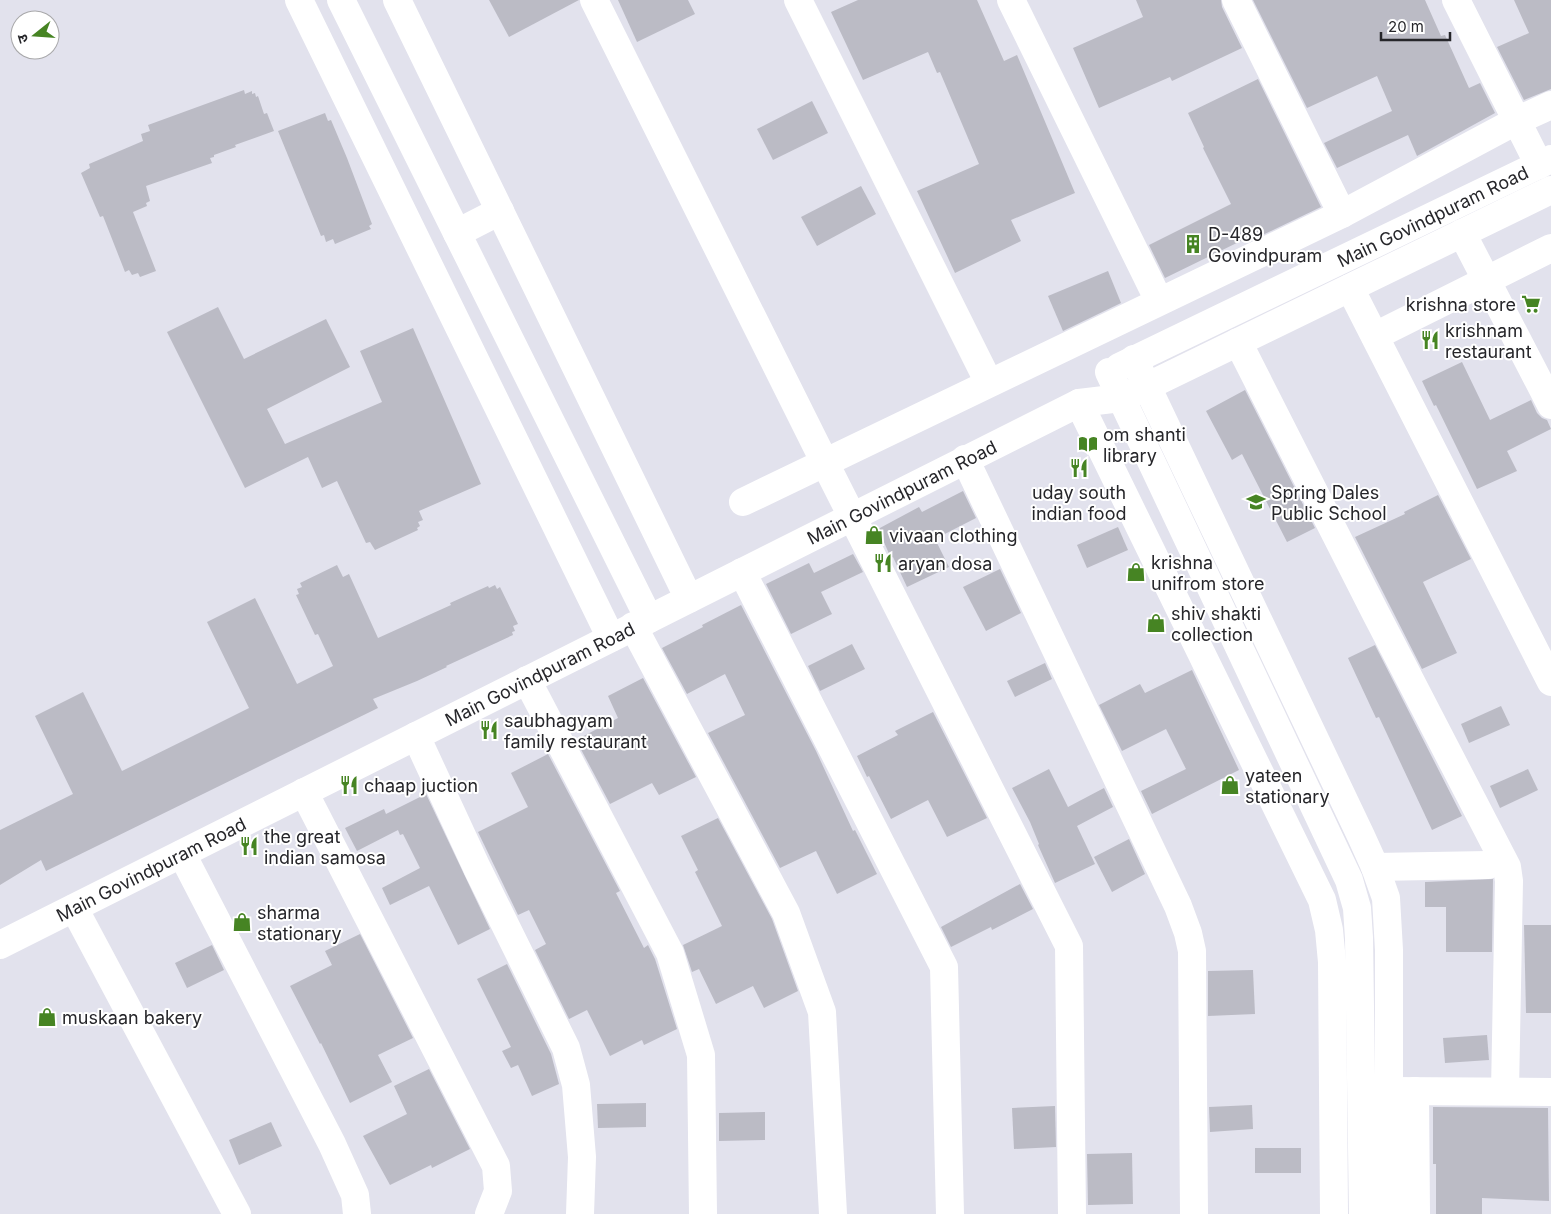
<svg xmlns="http://www.w3.org/2000/svg" width="1551" height="1214" viewBox="0 0 1551 1214" font-family="Inter,'Noto Sans Devanagari',sans-serif">
<rect width="100%" height="100%" fill="#e2e2ed"/>
<!-- building -->
<g fill="#bbbbc5">
<path d="M 489,0 L 579,0 L 509,37 Z"/>
<path d="M 618,0 L 688,0 L 695,14 L 637,42 Z"/>
<path d="M 858,0 L 977,0 L 1004,61 L 1017,55 L 1075,193 L 1011,220 L 1021,241 L 955,273 L 917,191 L 979,164 L 940,72 L 937,73 L 928,52 L 863,80 L 831,12 Z"/>
<path d="M 1136,0 L 1221,0 L 1222,7 L 1242,48 L 1172,81 L 1170,77 L 1099,108 L 1073,48 L 1143,17 Z"/>
<path d="M 1253,0 L 1425,0 L 1441,36 L 1445,35 L 1469,88 L 1480,83 L 1495,113 L 1417,156 L 1408,135 L 1337,168 L 1324,143 L 1392,111 L 1377,76 L 1307,108 Z"/>
<path d="M 1514,0 L 1551,0 L 1551,89 L 1524,100 L 1497,47 L 1529,33 Z"/>
<path d="M 1258,79 L 1321,207 L 1250,241 L 1249,237 L 1165,278 L 1149,245 L 1231,204 L 1203,148 L 1204,147 L 1188,113 Z"/>
<path d="M 244,90 L 245,94 L 252,91 L 252,94 L 255,93 L 256,97 L 258,96 L 264,114 L 267,113 L 274,131 L 235,145 L 236,147 L 214,155 L 214,157 L 210,158 L 212,163 L 146,186 L 150,201 L 146,203 L 147,206 L 133,212 L 156,271 L 140,277 L 138,273 L 132,275 L 129,270 L 125,272 L 103,216 L 100,217 L 81,173 L 90,168 L 89,164 L 143,141 L 141,134 L 150,131 L 148,125 Z"/>
<path d="M 812,101 L 828,133 L 773,160 L 757,129 Z"/>
<path d="M 325,113 L 328,121 L 331,120 L 347,158 L 372,224 L 369,226 L 371,229 L 335,244 L 333,239 L 326,242 L 324,235 L 321,236 L 278,131 Z"/>
<path d="M 861,186 L 876,214 L 817,246 L 801,217 Z"/>
<path d="M 1108,271 L 1121,303 L 1063,331 L 1048,296 Z"/>
<path d="M 218,307 L 244,359 L 326,319 L 350,367 L 267,409 L 285,444 L 382,402 L 360,351 L 413,328 L 481,484 L 419,511 L 423,520 L 418,522 L 420,526 L 417,528 L 418,530 L 375,550 L 370,542 L 366,543 L 337,481 L 322,488 L 308,457 L 245,488 L 167,332 Z"/>
<path d="M 1462,362 L 1490,420 L 1531,400 L 1537,413 L 1542,418 L 1547,420 L 1551,429 L 1507,451 L 1517,471 L 1477,489 L 1436,405 L 1434,406 L 1422,381 Z"/>
<path d="M 1245,390 L 1315,528 L 1287,542 L 1242,454 L 1232,460 L 1206,411 Z"/>
<path d="M 963,491 L 976,518 L 935,539 L 949,567 L 907,587 L 893,557 L 891,558 L 878,529 L 919,507 L 922,512 Z"/>
<path d="M 1438,495 L 1471,559 L 1423,582 L 1457,653 L 1422,669 L 1355,537 L 1405,514 L 1404,512 Z"/>
<path d="M 1118,527 L 1128,550 L 1087,568 L 1077,545 Z"/>
<path d="M 853,554 L 863,572 L 821,592 L 832,614 L 791,634 L 766,584 L 809,563 L 814,573 Z"/>
<path d="M 337,565 L 343,577 L 349,574 L 378,638 L 451,605 L 450,603 L 488,586 L 489,588 L 495,585 L 497,589 L 500,587 L 518,624 L 513,626 L 515,631 L 512,632 L 513,635 L 446,666 L 447,667 L 417,681 L 373,699 L 378,708 L 46,871 L 41,860 L 0,885 L 0,830 L 73,794 L 35,716 L 83,692 L 122,771 L 197,734 L 249,708 L 207,622 L 255,598 L 297,684 L 333,666 L 318,634 L 315,635 L 296,595 L 299,594 L 297,589 L 302,587 L 300,583 Z"/>
<path d="M 1000,569 L 1021,613 L 986,631 L 963,587 Z"/>
<path d="M 741,605 L 816,751 L 853,831 L 855,830 L 877,874 L 837,894 L 816,851 L 780,868 L 708,733 L 745,715 L 725,674 L 687,694 L 662,648 L 703,627 L 702,625 Z"/>
<path d="M 852,644 L 865,669 L 820,691 L 808,666 Z"/>
<path d="M 1375,645 L 1462,816 L 1432,830 L 1379,717 L 1376,718 L 1348,658 Z"/>
<path d="M 1045,663 L 1052,679 L 1015,697 L 1007,681 Z"/>
<path d="M 1192,670 L 1239,770 L 1152,814 L 1141,791 L 1186,769 L 1166,729 L 1122,751 L 1099,705 L 1140,684 L 1145,693 Z"/>
<path d="M 643,678 L 696,777 L 659,795 L 652,783 L 610,804 L 576,740 L 618,718 L 608,696 Z"/>
<path d="M 1501,706 L 1510,725 L 1469,743 L 1461,724 Z"/>
<path d="M 933,712 L 987,818 L 947,837 L 928,800 L 891,819 L 869,776 L 867,777 L 857,756 L 898,735 L 895,731 Z"/>
<path d="M 548,754 L 620,891 L 616,893 L 644,948 L 648,945 L 655,959 L 677,1029 L 644,1045 L 642,1040 L 610,1056 L 587,1010 L 569,1019 L 535,950 L 546,944 L 529,910 L 518,915 L 478,832 L 528,807 L 511,773 Z"/>
<path d="M 1049,769 L 1068,807 L 1104,788 L 1113,807 L 1077,826 L 1095,864 L 1055,883 L 1038,845 L 1039,844 L 1030,822 L 1012,788 Z"/>
<path d="M 1528,769 L 1538,790 L 1500,808 L 1490,786 Z"/>
<path d="M 426,794 L 490,929 L 458,945 L 429,886 L 390,905 L 382,888 L 420,868 L 403,834 L 400,835 L 398,830 L 357,851 L 345,828 L 384,809 L 386,814 Z"/>
<path d="M 718,818 L 772,919 L 798,991 L 764,1008 L 753,986 L 716,1004 L 699,969 L 692,972 L 683,945 L 722,926 L 695,872 L 698,870 L 681,836 Z"/>
<path d="M 1129,839 L 1145,874 L 1112,892 L 1094,857 Z"/>
<path d="M 1493,879 L 1492,952 L 1446,952 L 1446,907 L 1425,907 L 1425,882 Z"/>
<path d="M 1020,884 L 1033,909 L 992,930 L 991,927 L 951,947 L 941,927 Z"/>
<path d="M 1524,925 L 1551,925 L 1551,1013 L 1526,1013 Z"/>
<path d="M 360,934 L 413,1038 L 378,1055 L 392,1082 L 350,1103 L 321,1043 L 320,1044 L 290,986 L 332,965 L 325,951 Z"/>
<path d="M 212,945 L 224,970 L 187,988 L 175,963 Z"/>
<path d="M 507,964 L 551,1054 L 559,1084 L 532,1096 L 518,1065 L 511,1068 L 502,1051 L 511,1047 L 477,979 Z"/>
<path d="M 1253,970 L 1255,1014 L 1208,1016 L 1208,971 Z"/>
<path d="M 1487,1035 L 1489,1060 L 1445,1063 L 1443,1038 Z"/>
<path d="M 429,1069 L 470,1149 L 432,1168 L 431,1165 L 390,1185 L 363,1136 L 407,1114 L 394,1086 Z"/>
<path d="M 646,1103 L 646,1127 L 598,1128 L 597,1104 Z"/>
<path d="M 1252,1105 L 1253,1129 L 1210,1132 L 1209,1107 Z"/>
<path d="M 1055,1106 L 1056,1147 L 1014,1149 L 1012,1108 Z"/>
<path d="M 1433,1107 L 1548,1108 L 1549,1201 L 1482,1198 L 1482,1214 L 1436,1214 L 1436,1164 L 1433,1164 Z"/>
<path d="M 765,1112 L 765,1140 L 719,1141 L 719,1113 Z"/>
<path d="M 271,1122 L 282,1146 L 239,1165 L 229,1140 Z"/>
<rect x="1255" y="1148" width="46" height="25"/>
<path d="M 1132,1153 L 1133,1204 L 1088,1205 L 1087,1154 Z"/>
</g>
<g fill="none" stroke-linecap="round" stroke-linejoin="round">
<!-- minor -->
<g stroke="#fff" stroke-width="28">
<path d="M 299,0 L 611,638"/>
<path d="M 341,0 L 649,619"/>
<path d="M 397,0 L 689,599"/>
<path d="M 594,0 L 825,463 L 1069,946 L 1072,1214"/>
<path d="M 798,0 L 989,383"/>
<path d="M 1011,0 L 1159,301"/>
<path d="M 1236,0 L 1342,214"/>
<path d="M 1456,0 L 1539,165"/>
<path d="M 457,233 L 500,211"/>
<path d="M 1462,233 L 1551,405"/>
<path d="M 1350,288 L 1551,682"/>
<path d="M 1375,336 L 1551,248"/>
<path d="M 1238,342 L 1375,612 L 1507,867 L 1509,881 L 1505,1091"/>
<path d="M 1079,403 L 1322,900 L 1329,930 L 1332,962 L 1334,1214"/>
<path d="M 965,459 L 1178,906 L 1188,933 L 1192,951 L 1194,1214"/>
<path d="M 743,502 L 1342,214 L 1518,120 L 1551,105"/>
<path d="M 742,572 L 944,967 L 950,1214"/>
<path d="M 633,626 L 786,913 L 822,1012 L 833,1214"/>
<path d="M 527,680 L 670,953 L 701,1055 L 703,1214"/>
<path d="M 416,736 L 477,868 L 566,1048 L 576,1085 L 582,1157 L 580,1214"/>
<path d="M 304,792 L 496,1166 L 498,1191 L 489,1214"/>
<path d="M 182,854 L 332,1144 L 355,1195 L 357,1214"/>
<path d="M 1375,867 L 1488,865"/>
<path d="M 74,908 L 237,1214"/>
<path d="M 1388,1091 L 1551,1092"/>
<path d="M 1415,1091 L 1416,1214"/>
</g>
<!-- tertiary -->
<g stroke="#fff" stroke-width="28">
<path d="M 1134,359 L 1361,836 L 1375,867 L 1386,898 L 1389,950 L 1389,1214"/>
<path id="s1" d="M 1119,367 L 1551,159"/>
<path d="M 1109,372 L 1349,880 L 1357,908 L 1359,938 L 1363,1214"/>
<path id="s2" d="M 0,945 L 1079,403 L 1121,398 L 1148,386 L 1551,190"/>
</g>
</g>
<!-- icons -->
<defs>
<g id="building-bare" transform="scale(1.5)"><path d="M-4-6H4V6H1V3H-1V6H-4ZM-2.5-4.3h1.7v1.8h-1.7ZM.8-4.3h1.7v1.8H.8ZM-2.5-1h1.7V.8h-1.7ZM.8-1h1.7V.8H.8Z" fill="#468423" stroke="#fff" stroke-width="2.5" paint-order="stroke"/></g>
<g id="supermarket-bare" transform="scale(1.5)"><path d="M-6-5.5h2.5l.6 2H6L4.5 2H-2.5L-4.4-4H-6ZM-1.5 3.2a1.3 1.3 0 1 0 .1 0ZM3 3.2a1.3 1.3 0 1 0 .1 0Z" fill="#468423" stroke="#fff" stroke-width="2.5" paint-order="stroke"/></g>
<g id="restaurant-bare" transform="scale(1.5)"><path d="M-5-6h1v4h1v-4h1v4h1v-4h1v5L-1.5 .5V6h-2V.5L-5-1ZM5-6V6H3V1.5H1.5Q1.5-4 5-6Z" fill="#468423" stroke="#fff" stroke-width="2.5" paint-order="stroke"/></g>
<g id="library-bare" transform="scale(1.5)"><path d="M-6-4Q-3-5.5-.7-3.5V5Q-3 3-6 4ZM6-4Q3-5.5 .7-3.5V5Q3 3 6 4Z" fill="#468423" stroke="#fff" stroke-width="2.5" paint-order="stroke"/></g>
<g id="school-bare" transform="scale(1.5)"><path d="M0-5L7-2L0 1L-7-2ZM-4 1L0 2.5L4 1V4Q0 6-4 4Z" fill="#468423" stroke="#fff" stroke-width="2.5" paint-order="stroke"/></g>
<g id="shop-bare" transform="scale(1.5)"><path d="M-5-2.5h2.3a2.7 3.5 0 0 1 5.4 0H5L5.5 6h-11ZM-1.5-2.5h3a1.5 2.3 0 0 0-3 0Z" fill="#468423" stroke="#fff" stroke-width="2.5" paint-order="stroke"/></g>
</defs>
<g fill-rule="evenodd">
<use href="#building-bare" x="1193" y="244"/>
<use href="#supermarket-bare" x="1531" y="304"/>
<use href="#restaurant-bare" x="1430" y="340"/>
<use href="#library-bare" x="1088" y="444"/>
<use href="#restaurant-bare" x="1079" y="468"/>
<use href="#school-bare" x="1256" y="502"/>
<use href="#shop-bare" x="874" y="535"/>
<use href="#restaurant-bare" x="883" y="563"/>
<use href="#shop-bare" x="1136" y="572"/>
<use href="#shop-bare" x="1156" y="623"/>
<use href="#restaurant-bare" x="489" y="730"/>
<use href="#restaurant-bare" x="349" y="785"/>
<use href="#shop-bare" x="1230" y="785"/>
<use href="#restaurant-bare" x="249" y="846"/>
<use href="#shop-bare" x="242" y="922"/>
<use href="#shop-bare" x="47" y="1017"/>
</g>
<g text-anchor="middle" dominant-baseline="central" stroke-width="4" stroke-linejoin="round" paint-order="stroke">
<!-- street labels -->
<g font-size="18" fill="#26262a" stroke="#fff">
<text stroke="none"><textPath href="#s1" startOffset="348">Main Govindpuram Road</textPath></text>
<text stroke="none"><textPath href="#s2" startOffset="1009">Main Govindpuram Road</textPath></text>
<text stroke="none"><textPath href="#s2" startOffset="604">Main Govindpuram Road</textPath></text>
<text stroke="none"><textPath href="#s2" startOffset="169">Main Govindpuram Road</textPath></text>
</g>
<!-- poi labels -->
<g font-size="18" fill="#26262a" stroke="#fff" text-anchor="start">
<text x="1208" y="234">D-489<tspan x="1208" dy="21">Govindpuram</tspan></text>
<text x="1516" y="304" text-anchor="end">krishna store</text>
<text x="1445" y="330">krishnam<tspan x="1445" dy="21">restaurant</tspan></text>
<text x="1103" y="434">om shanti<tspan x="1103" dy="21">library</tspan></text>
<text x="1079" y="492" text-anchor="middle">uday south<tspan x="1079" dy="21">indian food</tspan></text>
<text x="1271" y="492">Spring Dales<tspan x="1271" dy="21">Public School</tspan></text>
<text x="889" y="535">vivaan clothing</text>
<text x="1151" y="562">krishna<tspan x="1151" dy="21">unifrom store</tspan></text>
<text x="898" y="563">aryan dosa</text>
<text x="1171" y="613">shiv shakti<tspan x="1171" dy="21">collection</tspan></text>
<text x="504" y="720">saubhagyam<tspan x="504" dy="21">family restaurant</tspan></text>
<text x="1245" y="775">yateen<tspan x="1245" dy="21">stationary</tspan></text>
<text x="364" y="785">chaap juction</text>
<text x="264" y="836">the great<tspan x="264" dy="21">indian samosa</tspan></text>
<text x="257" y="912">sharma<tspan x="257" dy="21">stationary</tspan></text>
<text x="62" y="1017">muskaan bakery</text>
</g>
</g>
<!-- north arrow -->
<g transform="translate(35 35) rotate(253)"><circle r="24" fill="#ffffff" stroke="#a8a8aa"/>
<path d="M0-4L9 19L0 12L-9 19Z" fill="#468423"/>
<text y="-8" font-size="14" font-weight="bold" text-anchor="middle" fill="#26262a">उ</text>
</g>
<!-- scale -->
<path d="M1381 32v8h69v-8" fill="none" stroke="#26262a" stroke-width="2.5"/>
<text x="1388" y="32" font-size="15" fill="#26262a" stroke="#ffffff" stroke-width="4" paint-order="stroke">20 m</text>
</svg>
